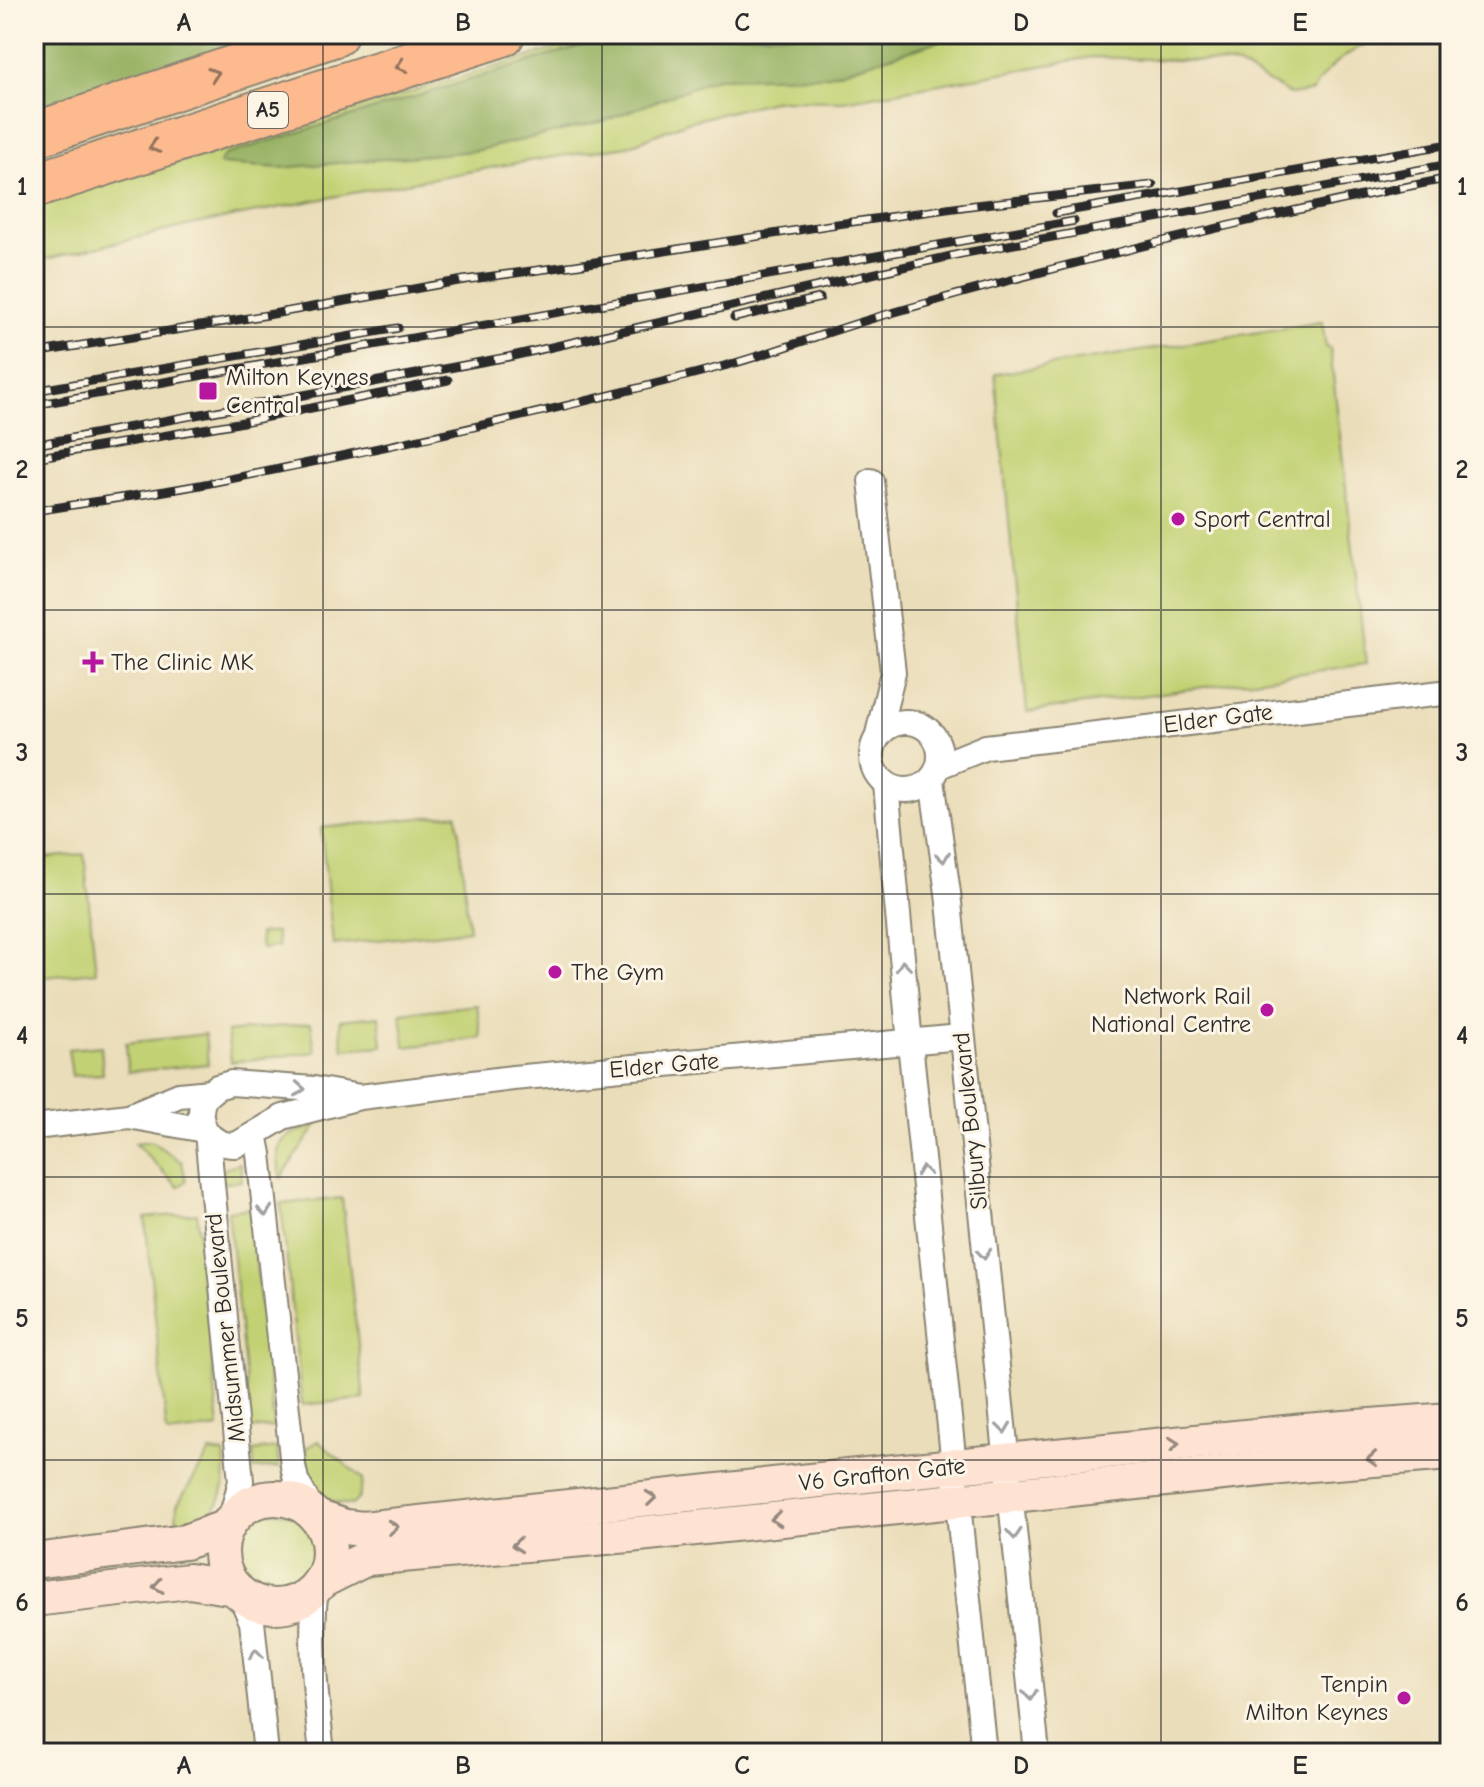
<svg xmlns="http://www.w3.org/2000/svg" width="1484" height="1787" viewBox="0 0 1484 1787" font-family="'Comic Neue',sans-serif">
<rect width="100%" height="100%" fill="#fcf5e5"/>
<filter id="ink" filterUnits="userSpaceOnUse"><feTurbulence type="fractalNoise" baseFrequency=".0125" numOctaves="2"/><feDisplacementMap in="SourceGraphic" scale="16" xChannelSelector="R" yChannelSelector="G"/><feConvolveMatrix kernelMatrix="1 2 1 2 8 2 1 2 1" color-interpolation-filters="sRGB"/></filter>
<filter id="wash" filterUnits="userSpaceOnUse"><feTurbulence type="fractalNoise" baseFrequency=".006" numOctaves="4" result="noise"/><feDisplacementMap in="SourceGraphic" scale="32" xChannelSelector="R" yChannelSelector="G"/><feGaussianBlur stdDeviation="1.8" result="paint"/><feColorMatrix in="noise" values="0 0 0 0 0 0 0 0 0 0 0 0 0 0 0 0 0 1.4 0 .05"/><feComposite in="paint" operator="in"/></filter>
<g filter="url(#wash)">
<rect width="100%" height="100%" fill="#eaddb9"/>
<!-- green -->
<g fill="#c2d173" stroke="#767e4f" stroke-width="2">
<path d="M 605,34 L 1395,34 C 1365,40 1327,63 1313,91 L 1291,95 L 1238,65 L 1201,61 L 1092,57 L 844,101 L 777,100 L 687,122 L 628,146 L 528,161 L 373,189 L 191,225 L 34,262 L 34,205 Z"/>
<path d="M 1322,322 L 1326,348 L 1330,348 L 1366,664 L 1027,712 L 995,374 Z"/>
<path d="M 457,814 L 469,930 L 333,945 L 321,828 Z"/>
<path d="M 84,854 L 96,972 L 34,978 L 34,859 Z"/>
<path d="M 276,932 L 278,947 L 261,949 L 259,934 Z"/>
<path d="M 477,1005 L 481,1038 L 405,1047 L 401,1013 Z"/>
<path d="M 379,1016 L 382,1046 L 343,1049 L 340,1020 Z"/>
<path d="M 311,1023 L 315,1052 L 231,1062 L 227,1032 Z"/>
<path d="M 205,1034 L 208,1064 L 128,1072 L 126,1043 Z"/>
<path d="M 101,1046 L 103,1074 L 72,1076 L 68,1049 Z"/>
<path d="M 316,1126 L 281,1178 C 272,1141 282,1135 316,1126 Z"/>
<path d="M 151,1141 L 182,1162 L 186,1181 L 178,1187 L 135,1143 Z"/>
<path d="M 240,1163 L 242,1181 L 222,1183 L 221,1170 Z"/>
<path d="M 342,1198 L 364,1399 L 302,1405 L 281,1204 Z"/>
<path d="M 250,1208 L 274,1427 L 251,1429 L 228,1211 Z"/>
<path d="M 197,1213 L 219,1428 L 167,1434 L 145,1218 Z"/>
<path d="M 318,1441 L 363,1479 L 359,1498 L 352,1505 C 311,1501 310,1484 306,1448 Z"/>
<path d="M 277,1448 L 279,1467 L 254,1469 L 253,1451 Z"/>
<path d="M 210,1452 L 224,1454 C 228,1493 221,1520 176,1526 L 177,1505 Z"/>
<circle cx="276" cy="1551" r="39"/>
</g>
<!-- forest -->
<g fill="#99b365" stroke="#626f48" stroke-width="2">
<path d="M 34,34 L 297,34 L 34,118 Z"/>
<path d="M 620,34 L 962,34 L 826,76 L 717,78 L 604,121 L 475,151 L 281,168 L 219,164 L 224,155 Z"/>
</g>
</g>
<g filter="url(#ink)">
<g fill="none" stroke-linecap="round" stroke-linejoin="round">
<!-- street casing -->
<g stroke="#8a8472" stroke-width="28">
<g id="street">
<path d="M 871,481 L 893,672 L 878,734"/>
<circle cx="906" cy="756" r="34"/>
<path d="M 939,766 L 986,747 L 1450,692"/>
<path d="M 932,780 L 948,893 L 1037,1753"/>
<path d="M 886,785 L 910,1043 L 984,1753"/>
<path d="M 360,1097 L 314,1089 L 231,1083 L 217,1087 L 205,1097 C 193,1122 209,1146 236,1145 L 283,1117 L 360,1097 L 513,1078 L 961,1037"/>
<path d="M 129,1116 L 204,1130"/>
<path d="M 34,1127 L 129,1116 L 179,1095 L 210,1092"/>
<path d="M 207,1133 L 241,1481 L 230,1522"/>
<path d="M 255,1134 L 259,1154 L 293,1466 L 296,1480 L 314,1514"/>
<path d="M 316,1587 C 309,1643 316,1697 322,1753"/>
<path d="M 239,1592 L 252,1622 L 266,1753"/>
</g>
</g>
<!-- secondary casing -->
<g stroke="#8a8472" stroke-width="38">
<g id="secondary">
<circle cx="275" cy="1552" r="54"/>
<path d="M 316,1517 L 345,1527 L 363,1529 L 885,1473 L 1305,1431 L 1450,1420"/>
<path d="M 34,1561 L 185,1542 L 227,1527"/>
<path d="M 321,1581 L 367,1558 L 629,1535 L 1310,1464 L 1450,1453"/>
<path d="M 34,1599 L 189,1581 L 235,1588"/>
</g>
</g>
<!-- highway casing -->
<g stroke="#8a8472" stroke-width="48">
<g id="highway">
<path d="M 34,135 L 335,34"/>
<path d="M 34,186 L 502,34"/>
</g>
</g>
<!-- street -->
<use href="#street" stroke="#fff" stroke-width="24"/>
<!-- secondary -->
<use href="#secondary" stroke="#fee3d2" stroke-width="34"/>
<!-- highway -->
<use href="#highway" stroke="#fcba8e" stroke-width="44"/>
<!-- rail casing -->
<g stroke="#2b2b2b" stroke-width="9">
<g id="rail">
<path d="M 1056,213 L 1450,144"/>
<path d="M 734,318 L 820,298"/>
<path d="M 34,353 L 267,315 L 464,280 L 576,265 L 830,225 L 976,205 L 1153,185"/>
<path d="M 34,391 L 398,328"/>
<path d="M 34,405 L 1074,221"/>
<path d="M 34,445 L 508,357 L 960,254 L 1450,164"/>
<path d="M 34,458 L 238,423 L 448,380"/>
<path d="M 34,511 C 89,502 145,495 200,485 C 377,450 554,411 728,365 C 782,350 834,329 888,314 C 1073,261 1261,215 1450,178"/>
</g>
</g>
<!-- rail -->
<use href="#rail" stroke="#fcf5e5" stroke-width="6" stroke-dasharray="18" stroke-linecap="butt"/>
</g>
<!-- one-way arrows -->
<defs><path id="oneway-chevron" d="M-2-3.5L2.5 0L-2 3.5" fill="none" stroke-width="1.6" stroke-linecap="round" stroke-linejoin="round" transform="scale(2)"/></defs>
<g stroke="#94725c">
<use href="#oneway-chevron" transform="translate(401 66) rotate(162)"/>
<use href="#oneway-chevron" transform="translate(214 74) rotate(-18)"/>
<use href="#oneway-chevron" transform="translate(154 147) rotate(162)"/>
</g>
<g stroke="#a0a0a0">
<use href="#oneway-chevron" transform="translate(943 857) rotate(82)"/>
<use href="#oneway-chevron" transform="translate(903 966) rotate(-96)"/>
<use href="#oneway-chevron" transform="translate(300 1089) rotate(3)"/>
<use href="#oneway-chevron" transform="translate(923 1171) rotate(-96)"/>
<use href="#oneway-chevron" transform="translate(265 1211) rotate(84)"/>
<use href="#oneway-chevron" transform="translate(984 1254) rotate(84)"/>
<use href="#oneway-chevron" transform="translate(1004 1428) rotate(83)"/>
<use href="#oneway-chevron" transform="translate(1014 1534) rotate(86)"/>
<use href="#oneway-chevron" transform="translate(256 1654) rotate(-96)"/>
<use href="#oneway-chevron" transform="translate(1030 1695) rotate(84)"/>
</g>
<g stroke="#94877e">
<use href="#oneway-chevron" transform="translate(1174 1444) rotate(-6)"/>
<use href="#oneway-chevron" transform="translate(1372 1459) rotate(176)"/>
<use href="#oneway-chevron" transform="translate(651 1498) rotate(-6)"/>
<use href="#oneway-chevron" transform="translate(776 1519) rotate(174)"/>
<use href="#oneway-chevron" transform="translate(393 1527) rotate(-5)"/>
<use href="#oneway-chevron" transform="translate(517 1545) rotate(175)"/>
<use href="#oneway-chevron" transform="translate(158 1586) rotate(171)"/>
</g>
</g>
<!-- grid -->
<path fill="none" stroke="#2b2b2b" stroke-width="2" stroke-opacity="0.55" d="M 323,34 L 323,1753M 602,34 L 602,1753M 882,34 L 882,1753M 1161,34 L 1161,1753M 34,327 L 1450,327M 34,610 L 1450,610M 34,894 L 1450,894M 34,1177 L 1450,1177M 34,1460 L 1450,1460"/>
<!-- markers -->
<g fill="#b5179e" stroke="#fcf5e5" stroke-width="3">
<rect x="198" y="381" width="20" height="20" rx="4"/>
<circle cx="1178" cy="519" r="8"/>
<path d="M89 650h8v8h8v8h-8v8h-8v-8h-8v-8h8z"/>
<circle cx="555" cy="972" r="8"/>
<circle cx="1267" cy="1010" r="8"/>
<circle cx="1404" cy="1698" r="8"/>
</g>
<g text-anchor="middle" dominant-baseline="central" stroke-width="6" stroke-linejoin="round" paint-order="stroke">
<!-- shield labels -->
<rect fill="#fcf5e5" stroke="#6a6863" stroke-width="2" x="248" y="92" width="40" height="36" rx="6"/>
<g font-size="22" font-weight="bold" fill="#2b2b2b">
<text x="268" y="110">A5</text>
</g>
<!-- poi labels -->
<g font-size="24" fill="#2b2b2b" stroke="#fcf5e5" text-anchor="start">
<text x="226" y="377">Milton Keynes<tspan x="226" dy="28">Central</tspan></text>
<text x="1194" y="519">Sport Central</text>
<text x="111" y="662">The Clinic MK</text>
<text x="571" y="972">The Gym</text>
<text x="1251" y="996" text-anchor="end">Network Rail<tspan x="1251" dy="28">National Centre</tspan></text>
<text x="1388" y="1684" text-anchor="end">Tenpin<tspan x="1388" dy="28">Milton Keynes</tspan></text>
</g>
<!-- street labels -->
<g font-size="24" fill="#2b2b2b" stroke="#fcf5e5">
<text transform="translate(1218 718) rotate(-7)">Elder Gate</text>
<text transform="translate(664 1065) rotate(-5)">Elder Gate</text>
<text transform="translate(970 1121) rotate(-96)">Silbury Boulevard</text>
<text transform="translate(225 1328) rotate(-96)">Midsummer Boulevard</text>
<text transform="translate(882 1474) rotate(-6)">V6 Grafton Gate</text>
</g>
</g>
<!-- margin -->
<rect width="1484" height="1787" fill="none" stroke="#fcf5e5" stroke-width="88"/>
<rect x="44" y="44" width="1396" height="1699" fill="none" stroke="#2b2b2b" stroke-width="3"/>
<g font-size="26" text-anchor="middle" font-weight="bold" fill="#2b2b2b">
<text x="184" y="31">A</text>
<text x="463" y="31">B</text>
<text x="742" y="31">C</text>
<text x="1021" y="31">D</text>
<text x="1300" y="31">E</text>
<text x="22" y="195">1</text>
<text x="1462" y="195">1</text>
<text x="22" y="478">2</text>
<text x="1462" y="478">2</text>
<text x="22" y="761">3</text>
<text x="1462" y="761">3</text>
<text x="22" y="1044">4</text>
<text x="1462" y="1044">4</text>
<text x="22" y="1327">5</text>
<text x="1462" y="1327">5</text>
<text x="22" y="1611">6</text>
<text x="1462" y="1611">6</text>
<text x="184" y="1774">A</text>
<text x="463" y="1774">B</text>
<text x="742" y="1774">C</text>
<text x="1021" y="1774">D</text>
<text x="1300" y="1774">E</text>
</g>
</svg>
